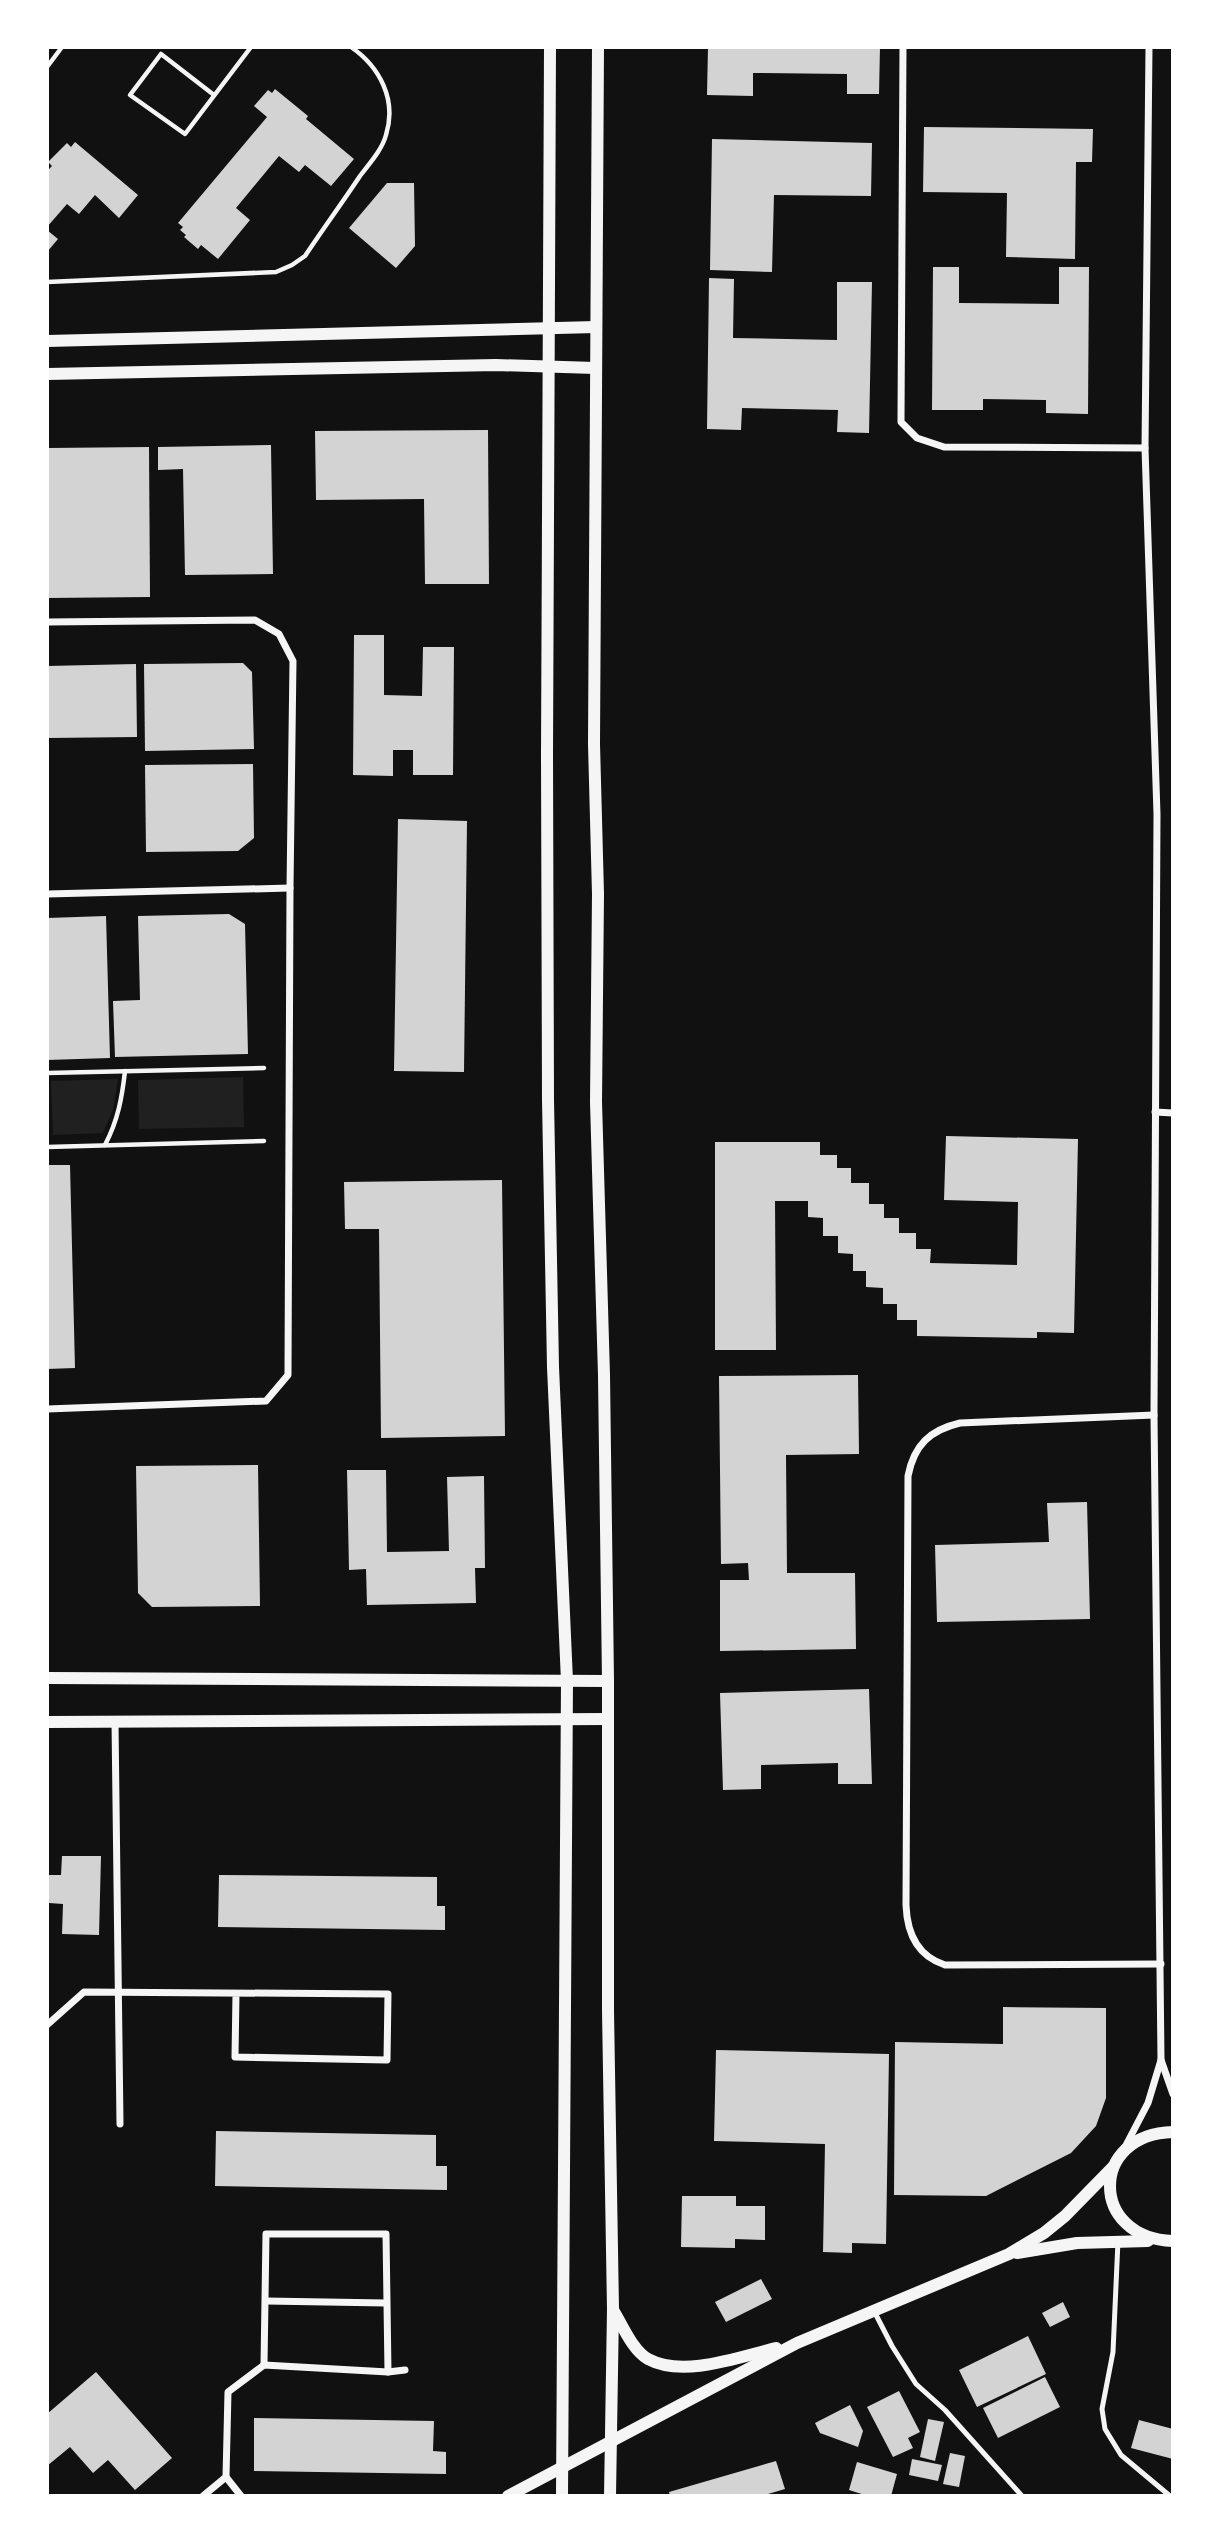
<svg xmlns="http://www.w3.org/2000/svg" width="1220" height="2543" viewBox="0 0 1220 2543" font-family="'Fira Sans',sans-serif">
<rect width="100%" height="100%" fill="#111"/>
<!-- green -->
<g fill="#202020">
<path d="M 243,1077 L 244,1127 L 139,1129 L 138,1080 Z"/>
<path d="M 118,1079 L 113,1109 L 103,1133 L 53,1135 L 51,1081 Z"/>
</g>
<!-- building -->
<g fill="#d3d3d3">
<path d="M 708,47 L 880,47 L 879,94 L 847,94 L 847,74 L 753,73 L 753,96 L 707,95 Z"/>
<path d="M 275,89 L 308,116 L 306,119 L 354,159 L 331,186 L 305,165 L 299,172 L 279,156 L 236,208 L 250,220 L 218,259 L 201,245 L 198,249 L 184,237 L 186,235 L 180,230 L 183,227 L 178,223 L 267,117 L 254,106 L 268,90 L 272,93 Z"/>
<path d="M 924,127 L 1093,129 L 1092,162 L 1076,162 L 1075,259 L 1006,257 L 1007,193 L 923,192 Z"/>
<path d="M 712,139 L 872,143 L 871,196 L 774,195 L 772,272 L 710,270 Z"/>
<path d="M 75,142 L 138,195 L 119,218 L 95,195 L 79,214 L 67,204 L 47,227 L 47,171 L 52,166 L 48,162 L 67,143 L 71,147 Z"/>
<path d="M 387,183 L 414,183 L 415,246 L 396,268 L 349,228 Z"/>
<path d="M 47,230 L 58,239 L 47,252 Z"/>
<path d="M 933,267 L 959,267 L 959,303 L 1059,304 L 1059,267 L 1089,267 L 1088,414 L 1046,413 L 1046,400 L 983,399 L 983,410 L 932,410 Z"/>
<path d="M 709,278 L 734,279 L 733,338 L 837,340 L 837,282 L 872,282 L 869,433 L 837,432 L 838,410 L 742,408 L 741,430 L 707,429 Z"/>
<path d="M 488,430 L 489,584 L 425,584 L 424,499 L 316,500 L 315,431 Z"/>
<path d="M 271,445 L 273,574 L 185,575 L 183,469 L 158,470 L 158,447 Z"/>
<path d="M 149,447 L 150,597 L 47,598 L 47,448 Z"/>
<path d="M 354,635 L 384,635 L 384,695 L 422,696 L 423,647 L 454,647 L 453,775 L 413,775 L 413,750 L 393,750 L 393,776 L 353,775 Z"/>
<path d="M 243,663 L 252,672 L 254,749 L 145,751 L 144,664 Z"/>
<path d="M 136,664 L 137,737 L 47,738 L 47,666 Z"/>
<path d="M 253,764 L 254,838 L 238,851 L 146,852 L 145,765 Z"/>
<path d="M 398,819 L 467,821 L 464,1072 L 394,1071 Z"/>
<path d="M 229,914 L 245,924 L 248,1054 L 115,1057 L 113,1001 L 140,1000 L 138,916 Z"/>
<path d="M 106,916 L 110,1058 L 47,1060 L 47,918 Z"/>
<path d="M 946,1136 L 1078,1139 L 1074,1333 L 1037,1332 L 1037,1338 L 917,1336 L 917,1320 L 897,1320 L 897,1304 L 883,1304 L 883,1288 L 866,1287 L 866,1271 L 853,1271 L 853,1254 L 838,1253 L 838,1236 L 823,1236 L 823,1218 L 808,1217 L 808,1201 L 775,1201 L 776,1350 L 715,1350 L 715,1142 L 820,1142 L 820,1155 L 837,1155 L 837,1168 L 851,1168 L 851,1183 L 869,1183 L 869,1204 L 884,1204 L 884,1218 L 899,1218 L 899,1233 L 916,1233 L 916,1249 L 931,1249 L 930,1263 L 1017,1265 L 1018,1202 L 944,1200 Z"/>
<path d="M 47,1165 L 70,1165 L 75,1368 L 47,1369 Z"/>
<path d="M 502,1180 L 505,1436 L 381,1438 L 379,1229 L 345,1229 L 344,1182 Z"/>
<path d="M 858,1375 L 859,1454 L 786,1455 L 787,1573 L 855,1573 L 856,1649 L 720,1651 L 720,1580 L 749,1580 L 748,1563 L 721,1564 L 719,1376 Z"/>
<path d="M 258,1465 L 260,1606 L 152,1607 L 138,1593 L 136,1466 Z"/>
<path d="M 347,1470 L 386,1470 L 387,1552 L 449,1551 L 447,1477 L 484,1476 L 485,1568 L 475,1568 L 476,1603 L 367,1605 L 366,1569 L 349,1570 Z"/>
<path d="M 1087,1502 L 1090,1619 L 937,1622 L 935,1545 L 1049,1542 L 1047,1503 Z"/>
<path d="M 869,1689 L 872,1784 L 838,1784 L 838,1763 L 761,1765 L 761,1789 L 723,1790 L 720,1693 Z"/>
<path d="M 62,1856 L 101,1856 L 99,1935 L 62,1934 L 63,1904 L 49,1903 L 49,1875 L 61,1875 Z"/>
<path d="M 219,1875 L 437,1877 L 437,1906 L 445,1906 L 445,1930 L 218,1927 Z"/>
<path d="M 1003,2007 L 1106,2008 L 1106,2098 L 1096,2126 L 1071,2153 L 986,2196 L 894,2195 L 895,2042 L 1003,2044 Z"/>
<path d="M 716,2050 L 889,2054 L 886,2244 L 852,2243 L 852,2253 L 823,2252 L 825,2144 L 714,2141 Z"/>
<path d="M 216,2131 L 436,2135 L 436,2166 L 447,2166 L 447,2190 L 215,2186 Z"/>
<path d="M 682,2196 L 736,2196 L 736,2206 L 765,2206 L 765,2240 L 735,2239 L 735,2248 L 681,2247 Z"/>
<path d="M 761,2279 L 772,2299 L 726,2322 L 715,2302 Z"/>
<path d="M 1063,2302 L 1070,2317 L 1050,2327 L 1042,2313 Z"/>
<path d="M 1028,2336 L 1046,2374 L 977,2407 L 959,2370 Z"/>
<path d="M 96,2372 L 172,2458 L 135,2490 L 108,2460 L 93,2473 L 70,2447 L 47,2466 L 47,2414 Z"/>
<path d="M 1045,2377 L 1060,2407 L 998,2438 L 983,2408 Z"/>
<path d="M 899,2391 L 920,2432 L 908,2438 L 913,2448 L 893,2457 L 867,2407 Z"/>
<path d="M 850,2405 L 863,2431 L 858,2447 L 820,2433 L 815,2423 Z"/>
<path d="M 254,2418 L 434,2421 L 433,2451 L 446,2452 L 446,2474 L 254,2471 Z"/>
<path d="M 928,2419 L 944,2422 L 935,2461 L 920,2457 Z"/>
<path d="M 1139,2420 L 1173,2429 L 1173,2459 L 1131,2448 Z"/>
<path d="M 950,2453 L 965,2456 L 959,2487 L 943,2484 Z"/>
<path d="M 912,2459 L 942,2465 L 938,2481 L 909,2475 Z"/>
<path d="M 776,2461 L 785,2489 L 761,2496 L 670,2496 L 669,2492 Z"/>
<path d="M 857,2462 L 897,2474 L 891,2496 L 868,2496 L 849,2490 Z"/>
</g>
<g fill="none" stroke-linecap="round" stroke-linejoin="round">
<!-- path -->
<g stroke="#f5f5f5" stroke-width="4.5">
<path d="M 47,67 L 62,47"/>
<path d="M 214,95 L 161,54 L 130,95 L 185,134 L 251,47"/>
<path d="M 47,282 L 276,272 L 292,265 L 305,256 C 323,229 342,203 360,176 C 369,164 382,150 386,135 C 397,100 380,67 351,47"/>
<path d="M 47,1073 L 264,1068"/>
<path d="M 105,1145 C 118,1120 122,1098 125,1071"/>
<path d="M 47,1147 L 264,1141"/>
</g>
<!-- service -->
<g stroke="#f5f5f5" stroke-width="5">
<path d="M 1118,2241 L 1113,2352 L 1102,2409 L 1105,2429 L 1121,2455 L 1170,2496"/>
<path d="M 874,2311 L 892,2346 L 916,2384 L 945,2410 L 1022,2496"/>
</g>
<!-- minor -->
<g stroke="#f5f5f5" stroke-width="7">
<path d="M 903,47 L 901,422 L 917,438 L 944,447 L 1145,448"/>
<path d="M 47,622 L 255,620 L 279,634 L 293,661 L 290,888 L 288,1375 L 266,1401 L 47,1409"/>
<path d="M 47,894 L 290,888"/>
<path d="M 1155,1112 L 1173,1113"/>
<path d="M 1154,1415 L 960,1423 C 930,1430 914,1445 908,1476 L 906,1905 C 907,1933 917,1956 945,1965 L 1161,1964"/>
<path d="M 115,1722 L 120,2124"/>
<path d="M 47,2025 L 84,1992 L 388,1994 L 387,2060 L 235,2057 L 236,1994"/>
<path d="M 1161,2060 L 1173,2094"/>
<path d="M 1124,2149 L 1148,2103 L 1161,2060 L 1154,1415 L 1157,814 L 1145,448 L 1149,47"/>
<path d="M 266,2301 L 386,2303"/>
<path d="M 264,2365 L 266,2234 L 386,2234 L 388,2372"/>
<path d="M 226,2477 L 241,2496"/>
<path d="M 203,2496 L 226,2477 L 228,2392 L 264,2365 L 388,2372 L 405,2370"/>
</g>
<!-- tertiary -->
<g stroke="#f5f5f5" stroke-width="12">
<path d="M 550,47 L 547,754 L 548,1100 L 553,1367 L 567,1681 L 562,2496"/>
<path d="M 598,47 L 594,744 L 598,894 L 596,1102 L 604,1375 L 608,1681 L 608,2011 L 613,2309 L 610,2496"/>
<path d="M 47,341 L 596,327"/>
<path d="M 47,374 L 496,365 L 595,368"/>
<path d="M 47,1678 L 608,1681"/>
<path d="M 47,1722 L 608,1719"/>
<path d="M 1173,2132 C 1089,2134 1089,2238 1173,2241"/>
<path d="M 1017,2253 L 1077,2243 L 1148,2241"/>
<path d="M 613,2310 C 622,2324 632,2350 648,2359 C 683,2378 739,2357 776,2348"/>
<path d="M 508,2496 L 797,2343 L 1009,2254 L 1044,2233 L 1065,2216 L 1113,2167"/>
</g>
</g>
<!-- border -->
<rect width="1220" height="2543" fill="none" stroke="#ffffff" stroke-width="98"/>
</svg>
